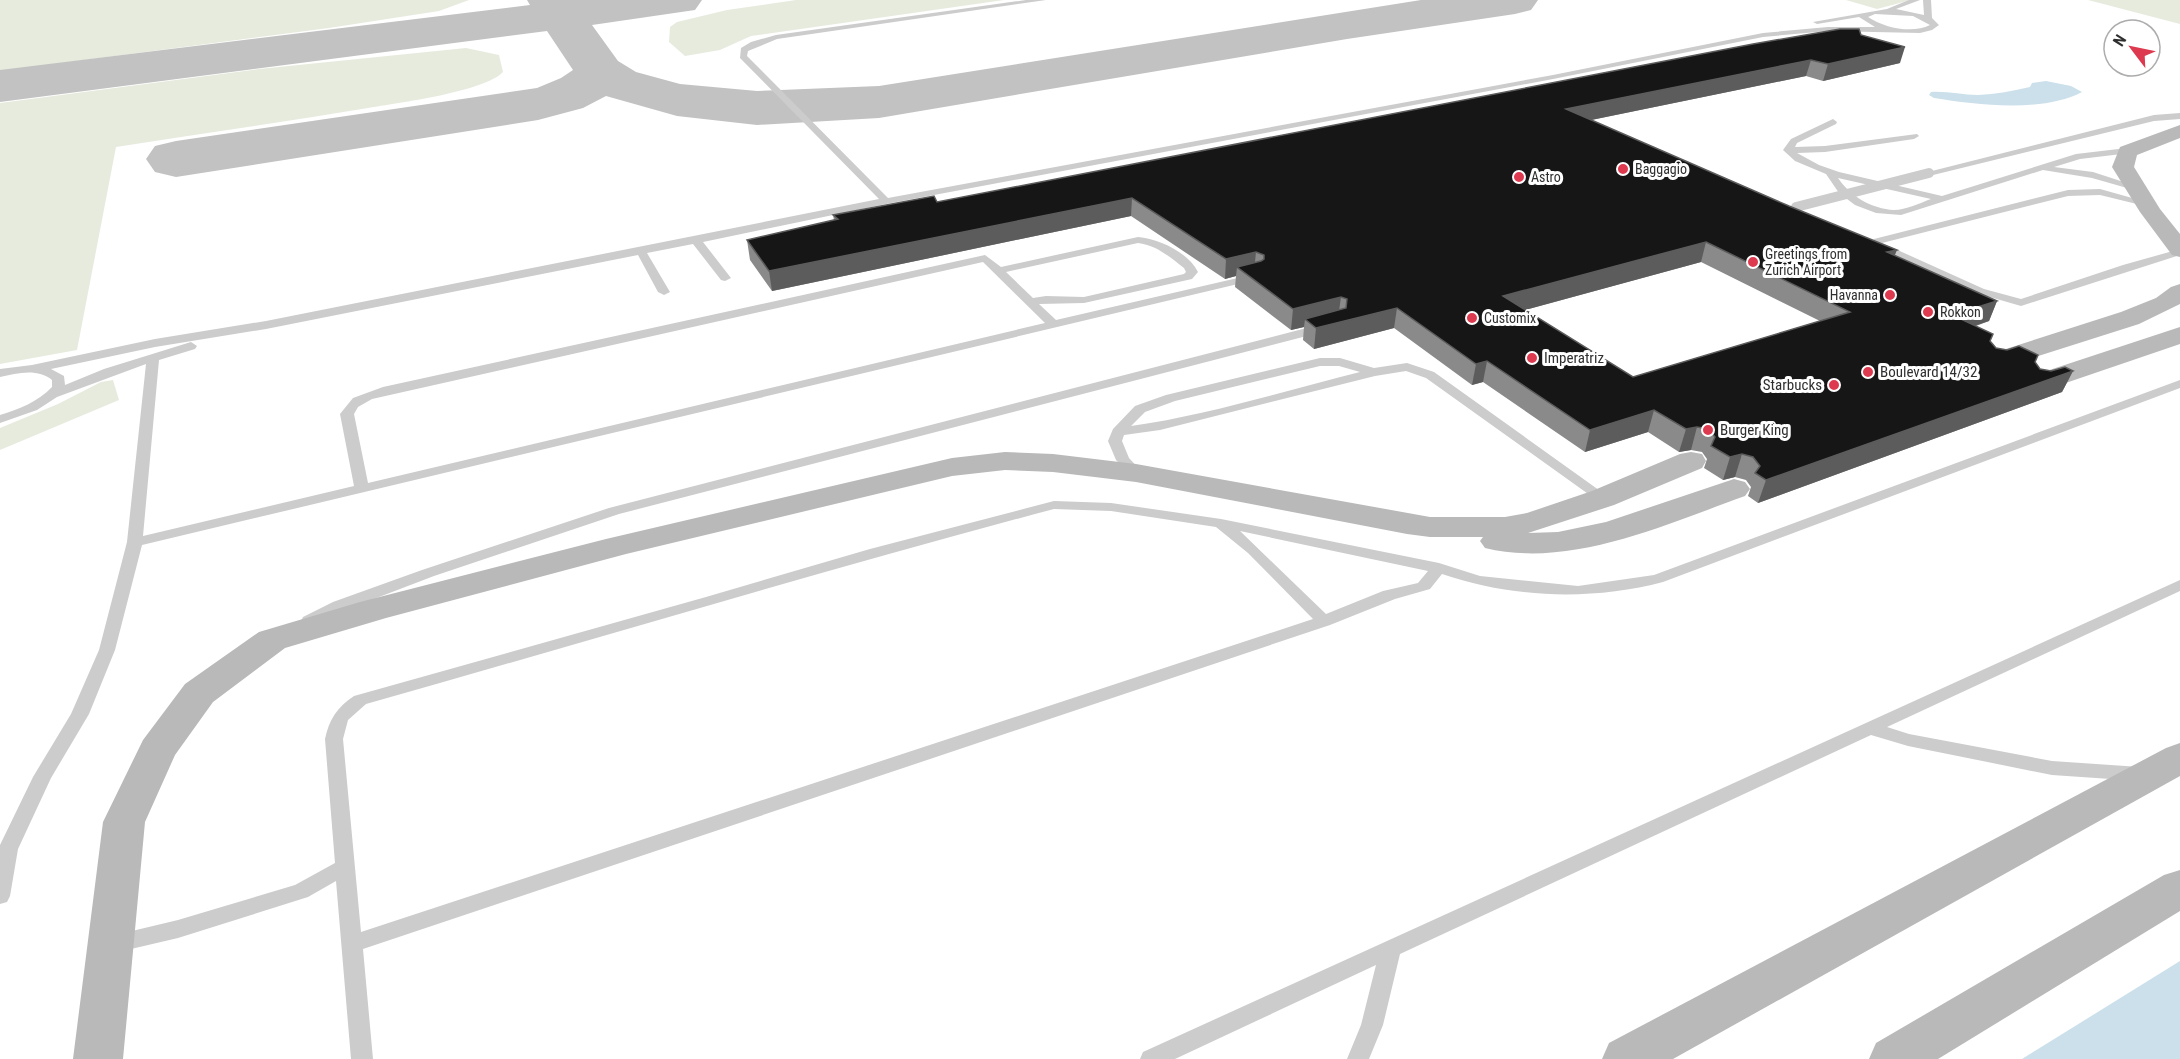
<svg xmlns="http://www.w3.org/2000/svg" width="2180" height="1059" viewBox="0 0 2180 1059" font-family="'Roboto Condensed',sans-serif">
<rect width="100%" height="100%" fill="#fff"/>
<!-- green -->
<g fill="#e6ebde">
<path d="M 0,0 L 469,0 L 439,11 L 329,28 L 0,71 Z"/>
<path d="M 796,0 L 1004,0 L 751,36 L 720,50 L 685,56 L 669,42 L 670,27 L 677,22 L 727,10 Z"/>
<path d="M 1846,0 L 1911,0 L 1877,9 Z"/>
<path d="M 2088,0 L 2180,0 L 2180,24 Z"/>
<path d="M 466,48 L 499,55 L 503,72 C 484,92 397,103 368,108 C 284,122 200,134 116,147 L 77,350 L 0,364 L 0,103 L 259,69 Z"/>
<path d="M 113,380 L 119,400 L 0,450 L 0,428 L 58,404 L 101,382 Z"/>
</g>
<!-- water -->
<g fill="#cbe0ea">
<path d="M 2046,81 L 2071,86 L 2082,92 C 2042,113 1977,105 1934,98 L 1929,95 L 1931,92 C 1947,91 1962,95 1978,95 C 1996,94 2013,91 2030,87 L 2032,83 Z"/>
<path d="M 2180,961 L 2180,1059 L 2022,1059 Z"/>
</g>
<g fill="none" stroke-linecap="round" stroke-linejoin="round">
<!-- taxiway -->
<path fill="#c2c2c2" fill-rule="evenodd" d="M 527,0 L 702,0 L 695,10 L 592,25 L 618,61 L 636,72 L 680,84 L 757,91 L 879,86 L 1421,0 L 1538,0 L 1531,10 L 1515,14 L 1347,39 L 879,118 L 757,125 L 677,116 L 606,96 L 583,108 L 538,120 L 176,177 L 155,172 L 146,159 L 155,146 L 176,141 L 537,88 L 561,78 L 573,70 L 547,31 L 0,102 L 0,70 L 530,5 Z"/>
<!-- lane -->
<g fill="#ccc" fill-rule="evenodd">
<path d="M 1026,0 L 1046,0 L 777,39 L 748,51 L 747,56 L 888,198 L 1553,75 L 1763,33 L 1828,27 L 1875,27 L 1859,17 L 1817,24 L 1813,22 L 1887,9 L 1909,0 L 1920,0 L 1896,9 L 1924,15 L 1923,0 L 1931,0 L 1932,18 L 1939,25 L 1932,30 L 1920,33 L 1828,31 L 1763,37 L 1553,79 L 886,204 L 703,242 L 731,278 L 725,281 L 721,280 L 693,244 L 647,253 L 670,292 L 664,295 L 658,292 L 638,255 L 266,329 L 155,347 L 51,369 L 64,376 L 65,385 L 104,369 L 191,342 L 197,346 L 195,349 L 159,360 L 143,536 L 354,486 L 340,414 L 353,398 L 383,387 L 985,255 L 1001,267 L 1138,237 C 1159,239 1188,252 1198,272 L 1192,279 L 1084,303 L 1039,304 L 1056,320 L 1255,274 L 1261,277 L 1259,279 L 142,545 L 115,650 L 89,714 L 51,778 L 18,849 L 10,896 L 7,902 L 0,904 L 0,845 L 33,777 L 71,714 L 99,650 L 127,542 L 146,364 L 57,397 L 37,410 L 0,423 L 0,415 C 19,409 38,402 52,387 L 52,380 C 38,368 17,373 0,377 L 0,369 L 32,365 L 155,339 L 266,321 L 879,199 L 740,58 L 741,48 L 751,42 L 776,35 ZM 1875,14 L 1913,16 L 1930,25 C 1913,34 1884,28 1868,17 ZM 1138,243 C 1156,245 1170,257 1184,268 L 1186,272 L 1184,274 L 1084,297 L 1046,296 L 1033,298 L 1006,272 ZM 983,262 L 1045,323 L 368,483 L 354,414 L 358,407 L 372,399 Z"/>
<path d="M 2180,113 L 2180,119 L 2154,121 L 1929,176 L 1924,173 L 2154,115 Z"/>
<path d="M 1833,119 L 1837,122 L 1836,124 L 1797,143 L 1795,147 L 1825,146 L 1917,134 L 1919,136 L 1914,139 L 1825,152 L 1797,153 L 1819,165 L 1839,172 L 1942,196 L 2076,154 L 2127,148 L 2132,151 L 2130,153 L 2080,159 L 2054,167 L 2093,172 L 2139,187 L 2134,190 L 2092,178 L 2043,170 L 1901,215 L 1876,213 L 1855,205 L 1839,193 L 1826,174 L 1795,161 L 1783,150 L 1791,139 ZM 1838,178 L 1931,199 C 1920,203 1906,210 1894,210 C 1872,209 1850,196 1838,178 Z"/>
<path d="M 2100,189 L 2150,203 L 2145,206 L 2100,195 L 2068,196 L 1882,243 L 1984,289 L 2021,299 L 2123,265 L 2180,249 L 2180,255 L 2021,306 L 1976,293 L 1870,244 L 1874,239 L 2068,190 Z"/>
<path d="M 1322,324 L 1328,328 L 1326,331 L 619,514 L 434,576 L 345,610 L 315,625 L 303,625 L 301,621 L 303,617 L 333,602 L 422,570 L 609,508 Z"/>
<path d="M 1320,358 L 1340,358 L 1374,368 L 1407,363 L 1434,372 L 1610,498 L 1608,501 L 1598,501 L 1426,378 L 1406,371 L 1375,376 L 1160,430 L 1124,435 L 1122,441 L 1129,458 L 1143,473 L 1141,476 L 1131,476 L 1116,460 L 1108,441 L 1113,429 L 1135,406 L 1166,395 ZM 1320,366 L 1339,366 L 1360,372 C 1284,391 1208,415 1131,426 L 1145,412 L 1175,401 Z"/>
<path d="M 2180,380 L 2180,388 L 1663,582 C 1591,601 1512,598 1442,574 L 1430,589 L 1395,599 L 1330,625 L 363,949 L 373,1059 L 351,1059 L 336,881 L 308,897 L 178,938 L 131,949 L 110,940 L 107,934 L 110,928 L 117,925 L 132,931 L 178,920 L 295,885 L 335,863 L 325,739 C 329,720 337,707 354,696 L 706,597 L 870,549 L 1054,501 L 1111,503 L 1221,519 L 1439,563 L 1480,576 L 1578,586 L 1654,575 ZM 1054,509 L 1111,511 L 1216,527 L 1248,553 L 1313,619 L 361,932 L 343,739 L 348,720 L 366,704 C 596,639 824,570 1054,509 ZM 1240,531 L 1428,571 L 1418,583 L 1383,591 L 1326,614 Z"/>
<path d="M 2180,580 L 2180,591 L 1887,727 L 1909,734 L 2052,761 L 2140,767 L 2147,769 L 2149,774 L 2147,779 L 2140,781 L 2052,775 L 1908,746 L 1871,735 L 1400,954 L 1383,1025 L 1369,1059 L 1347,1059 L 1361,1025 L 1376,965 L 1175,1059 L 1140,1059 L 1143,1052 Z"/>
</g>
<!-- secondary -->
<g fill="#b9b9b9" fill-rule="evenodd">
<path d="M 2180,125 L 2180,138 L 2137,155 L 2134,167 L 2160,209 L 2180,234 L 2180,257 L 2172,255 L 2140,212 L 2112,167 L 2120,147 Z"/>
<path d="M 2180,284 L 2180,304 L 2139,324 L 1997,369 L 1987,367 L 1983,361 L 1987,355 L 2121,312 L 2156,298 L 2171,287 Z"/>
<path d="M 2180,327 L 2180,344 L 2051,388 L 2041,390 L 2031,388 L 2027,382 L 2031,376 Z"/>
<path d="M 1005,452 L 1053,454 L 1136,464 L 1430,517 L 1505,517 L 1527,513 L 1592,491 L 1680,454 L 1691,452 L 1702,454 L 1706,461 L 1702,468 L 1614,505 L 1528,533 L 1558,532 L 1606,522 L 1734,479 L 1745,482 L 1750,489 L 1745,496 C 1667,524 1570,569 1485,548 L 1480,541 L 1483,537 L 1430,537 L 1407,534 L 1136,482 L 1053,472 L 1005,470 L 952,476 L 626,554 L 386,618 L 285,648 L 213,702 L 175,755 L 145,822 L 123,1059 L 73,1059 L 103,822 L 143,740 L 185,684 L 259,632 L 360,602 L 606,539 L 952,458 Z"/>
<path d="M 2180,743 L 2180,776 L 1673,1059 L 1602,1059 L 1609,1043 L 2166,748 Z"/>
<path d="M 2180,870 L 2180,911 L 1938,1059 L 1869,1059 L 1876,1043 L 2164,875 Z"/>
</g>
<!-- lane-bridge -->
<path stroke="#ccc" stroke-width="10" d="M 1796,207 L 1929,173"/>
</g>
<!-- wall -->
<path fill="#8a8a8a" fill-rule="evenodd" d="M 1861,35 L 1900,63 L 1823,81 L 1806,76 L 1591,120 L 1997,301 L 1989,321 L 1976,326 L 1996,348 L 2035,362 L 2040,369 L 2051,371 L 2073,371 L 2062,392 L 1758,503 L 1748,496 L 1751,487 L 1746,480 L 1735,477 L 1723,480 L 1704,468 L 1707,459 L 1702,452 L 1691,450 L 1679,452 L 1648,432 L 1585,452 L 1483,382 L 1472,385 L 1394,328 L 1314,349 L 1303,340 L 1304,327 L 1291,330 L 1235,287 L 1236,276 L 1225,279 L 1131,216 L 772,291 L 750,260 L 747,240 L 834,220 L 833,215 L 937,202 ZM 1701,262 L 1820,321 L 1633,377 L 1525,310 Z"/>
<!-- shaded-wall -->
<g fill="#5c5c5c">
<path d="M 1905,47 L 1900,63 L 1823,81 L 1828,64 Z"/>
<path d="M 1811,60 L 1806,76 L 1562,126 L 1566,109 Z"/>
<path d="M 1132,198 L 1131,216 L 772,291 L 769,271 Z"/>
<path d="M 1706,242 L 1701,262 L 1499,317 L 1503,296 Z"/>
<path d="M 1897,250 L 1889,269 L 1887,252 Z"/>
<path d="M 1256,252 L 1254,272 L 1237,267 L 1236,276 L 1225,279 L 1226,259 Z"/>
<path d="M 1341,297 L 1338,318 L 1305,319 L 1304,327 L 1291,330 L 1293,309 Z"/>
<path d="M 1997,301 L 1989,321 L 1944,336 L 1952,315 Z"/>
<path d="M 1397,308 L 1394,328 L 1314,349 L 1316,328 Z"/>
<path d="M 1487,361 L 1483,382 L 1472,385 L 1476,364 Z"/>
<path d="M 2073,371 L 2062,392 L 1758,503 L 1766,480 Z"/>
<path d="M 1654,410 L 1648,432 L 1585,452 L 1590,430 Z"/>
<path d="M 1697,427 L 1691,450 L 1679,452 L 1686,429 Z"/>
<path d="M 1742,454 L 1735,477 L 1723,480 L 1730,457 Z"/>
</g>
<!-- building -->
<path fill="#161616" stroke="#5c5c5c" stroke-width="1.5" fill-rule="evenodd" d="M 1840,29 L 1859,29 L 1861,35 L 1905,47 L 1828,64 L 1811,60 L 1566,109 L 1789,206 L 1897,250 L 1887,252 L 1997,301 L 1952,315 L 1993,334 L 1990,341 L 1996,348 L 2007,350 L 2019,346 L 2038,355 L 2035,362 L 2040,369 L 2051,371 L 2065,367 L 2073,371 L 1766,480 L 1755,473 L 1760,466 L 1753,457 L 1742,454 L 1730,457 L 1711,446 L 1715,437 L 1709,429 L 1697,427 L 1686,429 L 1654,410 L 1590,430 L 1487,361 L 1476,364 L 1397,308 L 1316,328 L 1305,319 L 1346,308 L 1347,299 L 1341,297 L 1293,309 L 1237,267 L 1261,261 L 1264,259 L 1264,255 L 1256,252 L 1226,259 L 1132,198 L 769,271 L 747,240 L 838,219 L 833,215 L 934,196 L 937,202 L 1753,44 ZM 1706,242 L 1850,312 L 1633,377 L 1503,296 Z"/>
<!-- markers -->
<g fill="#dd3a50" stroke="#fff" stroke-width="2">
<circle cx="1623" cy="169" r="6"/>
<circle cx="1519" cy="177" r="6"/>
<circle cx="1753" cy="262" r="6"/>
<circle cx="1890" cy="295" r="6"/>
<circle cx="1928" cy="312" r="6"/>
<circle cx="1472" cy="318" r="6"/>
<circle cx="1532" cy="358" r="6"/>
<circle cx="1868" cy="372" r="6"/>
<circle cx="1834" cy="385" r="6"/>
<circle cx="1708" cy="430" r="6"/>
</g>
<g text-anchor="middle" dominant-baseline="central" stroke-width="6" stroke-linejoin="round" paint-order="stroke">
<!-- far-poi labels -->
<g font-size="14" fill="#2f2f2f" stroke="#fff" text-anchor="start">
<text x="1635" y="169">Baggagio</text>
<text x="1531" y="177">Astro</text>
<text x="1765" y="254">Greetings from<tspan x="1765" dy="16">Zurich Airport</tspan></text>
<text x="1878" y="295" text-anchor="end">Havanna</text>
<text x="1940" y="312">Rokkon</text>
<text x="1484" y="318">Customix</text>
</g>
<!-- poi labels -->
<g font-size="15" fill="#2f2f2f" stroke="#fff" text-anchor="start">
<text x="1544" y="358">Imperatriz</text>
<text x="1880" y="372">Boulevard 14/32</text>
<text x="1822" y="385" text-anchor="end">Starbucks</text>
<text x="1720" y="430">Burger King</text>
</g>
</g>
<!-- north arrow -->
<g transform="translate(2132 48) rotate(302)"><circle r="28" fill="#ffffff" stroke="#acacac" stroke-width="1.5"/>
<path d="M0-4.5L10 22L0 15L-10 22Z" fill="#dd3a50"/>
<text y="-9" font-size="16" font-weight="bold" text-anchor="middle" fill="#2f2f2f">N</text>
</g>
</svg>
